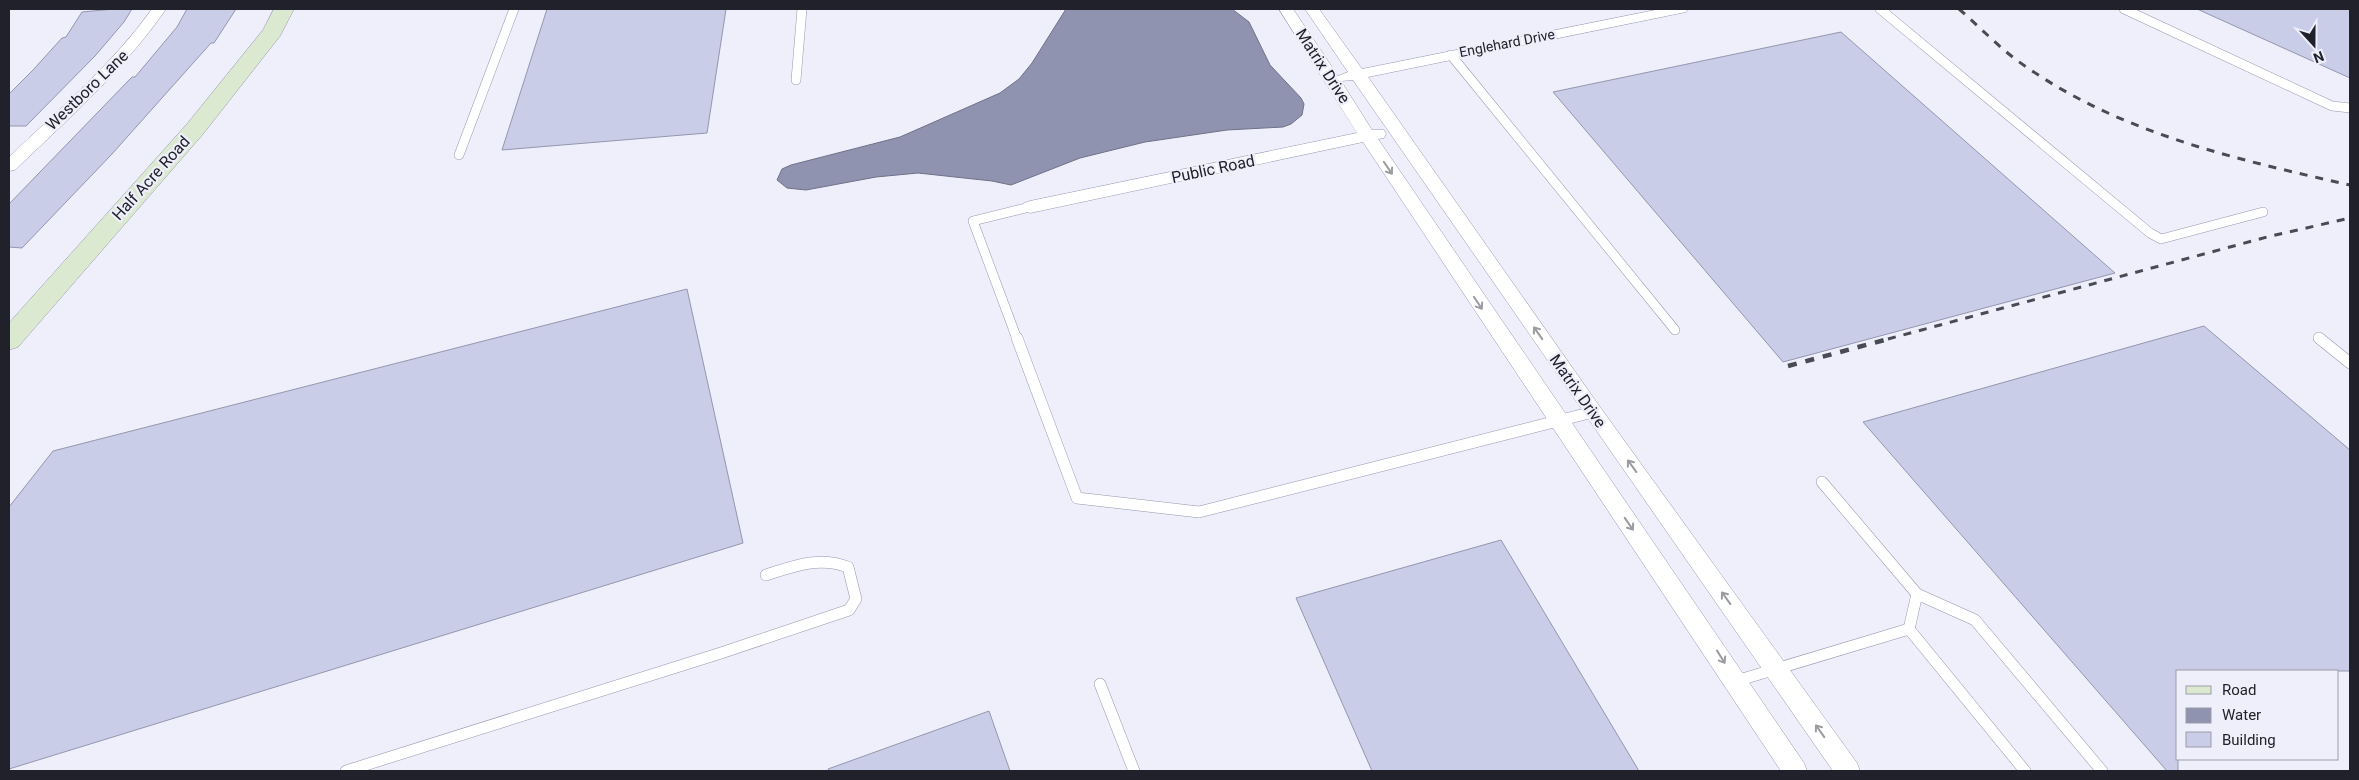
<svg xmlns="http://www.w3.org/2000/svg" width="2359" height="780" viewBox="0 0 2359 780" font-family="Roboto,sans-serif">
<rect width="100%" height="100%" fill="#eeeffa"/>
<!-- water -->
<path fill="#8f93af" stroke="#6e7187" d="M 1066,9 L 1232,9 L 1249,22 L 1270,65 L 1301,98 L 1304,104 L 1302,115 L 1291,124 L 1283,127 L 1227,130 L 1145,142 L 1080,158 L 1011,185 L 992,181 L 918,173 L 876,177 L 806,190 L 787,188 L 777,180 L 782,169 L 791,165 L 900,137 L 1000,93 L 1019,79 L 1032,63 Z"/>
<!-- building -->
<g fill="#cacde7" stroke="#9396ae">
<path d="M 114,9 L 132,9 L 124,22 L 95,56 L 26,126 L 9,126 L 9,94 L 33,70 L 62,38 L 66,37 L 82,12 Z"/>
<path d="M 187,9 L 236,9 L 214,43 L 211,43 L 112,154 L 22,248 L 9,247 L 9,204 L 132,77 L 135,77 L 177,27 Z"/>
<path d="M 547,9 L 726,9 L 707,133 L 502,150 Z"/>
<path d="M 2197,9 L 2350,9 L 2350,78 Z"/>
<path d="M 1841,32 L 2115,273 L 1783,362 L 1553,92 Z"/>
<path d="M 687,289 L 743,543 L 9,769 L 9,507 L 53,451 Z"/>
<path d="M 2204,326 L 2350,450 L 2350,671 L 2178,671 L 2178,771 L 2167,771 L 1863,422 Z"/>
<path d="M 1501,540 L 1639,771 L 1372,771 L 1296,598 Z"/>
<path d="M 989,711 L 1010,771 L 829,771 L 828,769 Z"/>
</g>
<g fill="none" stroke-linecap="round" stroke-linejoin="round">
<!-- lane-far1 casing -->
<g stroke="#9598b0" stroke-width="10">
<g id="lane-far1">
<path d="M 1880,9 L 2150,233 L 2161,239 L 2263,212"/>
<path d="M 2124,9 L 2332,106 L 2350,108"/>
<path d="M 1451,55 L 1675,330"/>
<path d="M 796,80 L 802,9"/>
<path d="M 459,155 L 514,9"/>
<path d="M 2319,338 L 2320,339"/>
<path d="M 1017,339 L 973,221 L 1030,207"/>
</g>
</g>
<!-- lane casing -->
<g stroke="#9598b0" stroke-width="12">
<g id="lane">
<path d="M 1017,338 L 1077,498 L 1199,512 L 1593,412"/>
<path d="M 2319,338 L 2350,363"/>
<path d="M 1822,482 L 1917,594 L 1975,620 L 2102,771"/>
<path d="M 1909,629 L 1917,594"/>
<path d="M 1736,681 L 1909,629 L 2025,771"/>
<path d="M 1100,684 L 1134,771"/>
<path d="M 346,771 L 721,653 L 849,610 L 856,599 L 848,567 C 819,556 794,566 766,575"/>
</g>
</g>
<!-- street casing -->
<g stroke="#9598b0" stroke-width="1">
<g id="street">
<path d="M 152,9 L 166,9 C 124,70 68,119 15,170 L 9,171 L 9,157 C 58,110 112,65 152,9 Z"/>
<path d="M 1279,9 L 1293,9 L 1338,76 L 1348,72 L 1305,9 L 1319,9 L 1362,69 L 1660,9 L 1688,9 L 1686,12 L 1681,13 L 1368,77 L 1600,407 L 1857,763 L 1860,771 L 1833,771 L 1353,80 L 1341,81 L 1372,130 L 1384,130 L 1386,134 L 1384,138 L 1378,139 L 1804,763 L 1807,771 L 1781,771 L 1363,142 L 1030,213 L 1024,211 L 1021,207 L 1024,203 L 1030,201 L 1357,133 Z"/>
</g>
</g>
<!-- secondary casing -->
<g stroke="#9598b0" stroke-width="1">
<path id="secondary" d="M 274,9 L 294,9 L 280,36 L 203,134 L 18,347 L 9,350 L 9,323 L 187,124 L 263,30 Z"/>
</g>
<!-- lane-far1 -->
<use href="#lane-far1" stroke="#fff" stroke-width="9"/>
<!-- lane -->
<use href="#lane" stroke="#fff" stroke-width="11"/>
<!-- street -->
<use href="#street" fill="#fff" fill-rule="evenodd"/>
<!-- secondary -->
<use href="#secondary" fill="#dae9d0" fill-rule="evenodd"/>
<!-- rail-far1 -->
<g stroke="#494a54" stroke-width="3" stroke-dasharray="8 8" stroke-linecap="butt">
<path d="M 1959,9 C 1981,28 2003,52 2028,68 C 2123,134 2239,160 2350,185"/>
<path d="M 1888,339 L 2267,237 L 2350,218"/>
</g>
<!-- rail -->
<path stroke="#494a54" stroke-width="4.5" stroke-dasharray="9 9" stroke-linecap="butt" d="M 1788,366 L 1892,338"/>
</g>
<!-- one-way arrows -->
<defs><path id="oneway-shaft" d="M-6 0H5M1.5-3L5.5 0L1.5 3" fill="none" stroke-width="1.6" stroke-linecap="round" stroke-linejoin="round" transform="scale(1.25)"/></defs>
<g stroke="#9b9ba0">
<use href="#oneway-shaft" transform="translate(1388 168) rotate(56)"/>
<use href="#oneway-shaft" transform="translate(1478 303) rotate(56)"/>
<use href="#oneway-shaft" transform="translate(1538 333) rotate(-125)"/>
<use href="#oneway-shaft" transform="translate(1632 466) rotate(-126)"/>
<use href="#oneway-shaft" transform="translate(1629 524) rotate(55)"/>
<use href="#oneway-shaft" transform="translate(1726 598) rotate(-126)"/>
<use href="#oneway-shaft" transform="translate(1721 657) rotate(58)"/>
<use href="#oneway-shaft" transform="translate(1820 731) rotate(-125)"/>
</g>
<g text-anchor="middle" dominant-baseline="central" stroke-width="4.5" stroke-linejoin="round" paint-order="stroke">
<!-- far-street labels -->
<g font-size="14" fill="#20212b" stroke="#eeeffa">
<text transform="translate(1507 43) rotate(-11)">Englehard Drive</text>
</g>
<!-- street labels -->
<g font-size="16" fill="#20212b" stroke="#eeeffa">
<text transform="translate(1323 66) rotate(57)">Matrix Drive</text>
<text transform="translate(87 90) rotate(-44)">Westboro Lane</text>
<text transform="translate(1213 169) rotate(-12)">Public Road</text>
<text transform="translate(151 178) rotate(-48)">Half Acre Road</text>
<text transform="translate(1578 391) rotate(55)">Matrix Drive</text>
</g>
</g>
<!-- border -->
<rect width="2359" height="780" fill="none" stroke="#20212b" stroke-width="20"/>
<!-- legend -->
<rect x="2176" y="670" width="162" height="90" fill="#eeeffa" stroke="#9c9da7"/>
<rect x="2186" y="686" width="25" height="8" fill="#dae9d0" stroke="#9c9da7"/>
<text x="2222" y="695" font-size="15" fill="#20212b">Road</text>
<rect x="2186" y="708" width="25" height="15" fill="#8f93af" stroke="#9c9da7"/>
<text x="2222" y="720" font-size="15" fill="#20212b">Water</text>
<rect x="2186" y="732" width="25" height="15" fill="#cacde7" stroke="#9c9da7"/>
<text x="2222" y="745" font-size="15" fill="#20212b">Building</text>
<!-- north arrow -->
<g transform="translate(2314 45) rotate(159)" stroke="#eeeffa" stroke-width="4" paint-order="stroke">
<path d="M0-4L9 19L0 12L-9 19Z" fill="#20212b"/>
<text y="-8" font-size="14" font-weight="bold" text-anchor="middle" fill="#20212b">N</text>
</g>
</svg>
